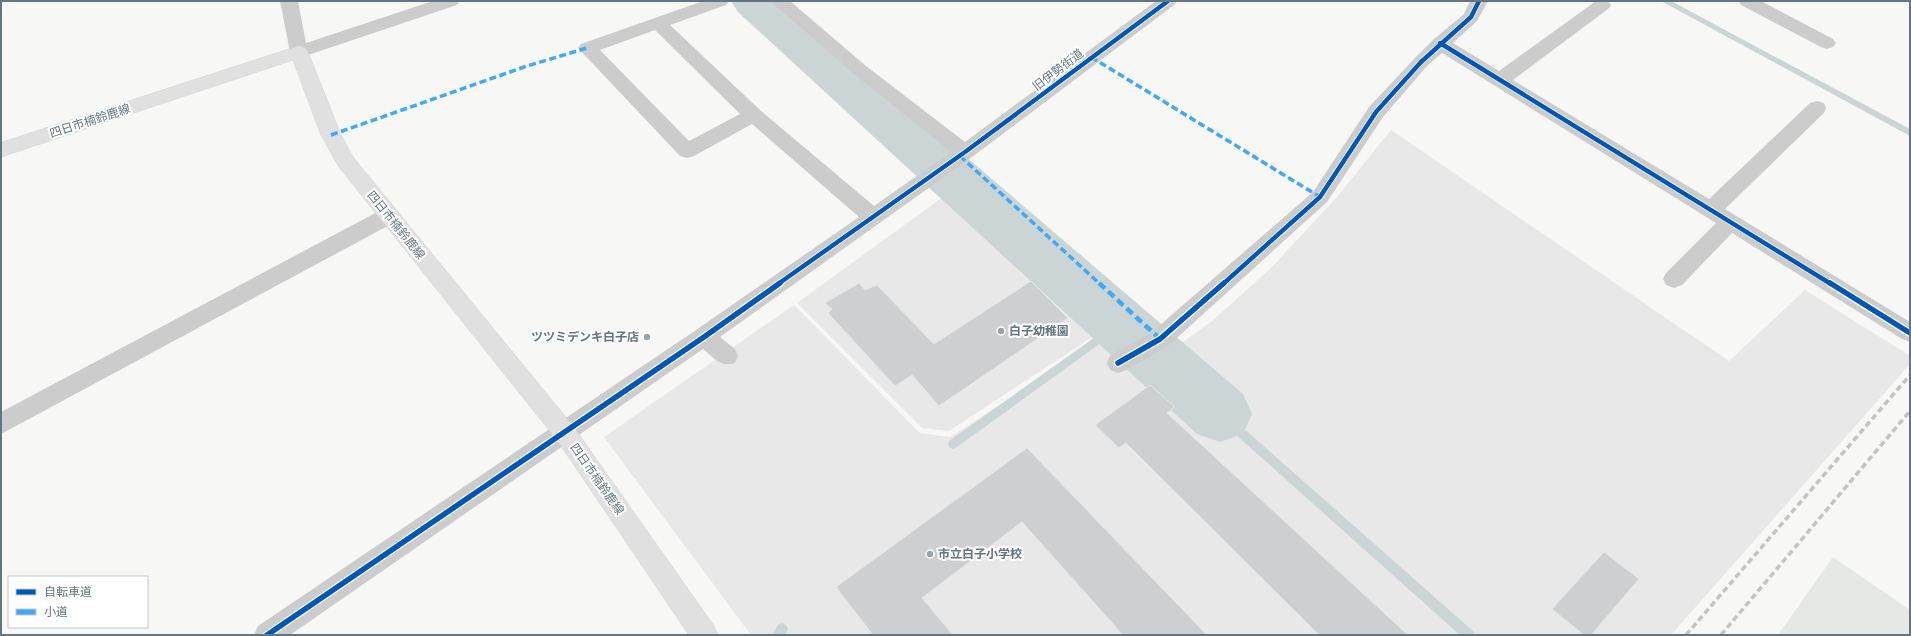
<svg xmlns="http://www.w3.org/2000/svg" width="1911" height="636" viewBox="0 0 1911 636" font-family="'Nunito Sans','Noto Sans JP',sans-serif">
<rect width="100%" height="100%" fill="#f7f7f6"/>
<!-- built -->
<g fill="#e7e8e7">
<path d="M 1391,130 L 1729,361 L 1805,290 L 1910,356 L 1910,364 L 1671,635 L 751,635 L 604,437 L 794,305 L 920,433 L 950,437 L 1100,340 L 1136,375 L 1212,321 L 1270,269 L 1337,197 Z"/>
<path d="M 943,197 L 1097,334 L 949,431 L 922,428 L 797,303 Z"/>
</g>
<!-- green -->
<path fill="#e6e9e3" d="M 1833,557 L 1910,610 L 1910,635 L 1778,635 Z"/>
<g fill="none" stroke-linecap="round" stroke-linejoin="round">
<!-- stream -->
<g fill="#cbd5d6" fill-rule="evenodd">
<path d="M 1661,1 L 1671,1 L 1910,129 L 1910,136 Z"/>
<path d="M 1119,320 L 1123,321 L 1124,324 L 1123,327 L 957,447 L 953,449 L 949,447 L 948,444 L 949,441 Z"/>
<path d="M 1220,409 L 1224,411 L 1473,631 L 1475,635 L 1460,635 L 1216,417 L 1215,414 L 1216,411 Z"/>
<path d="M 782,623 L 786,625 L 788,629 L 785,635 L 772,635 L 778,625 Z"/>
</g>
<!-- river -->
<path fill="#cbd5d6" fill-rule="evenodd" d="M 731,1 L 784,1 L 1243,394 L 1252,414 L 1243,434 L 1220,442 L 1197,434 L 738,12 Z"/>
</g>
<!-- building -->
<g fill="#cecfd0" stroke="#e6e6e6">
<path d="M 1031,281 L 1068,318 L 939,406 L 912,375 L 895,386 L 828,313 L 832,309 L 825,303 L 859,283 L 865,290 L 877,285 L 934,344 Z"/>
<path d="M 1150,385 L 1175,407 L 1167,413 L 1408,635 L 1319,635 L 1126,443 L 1119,448 L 1095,425 Z"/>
<path d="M 1027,448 L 1207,635 L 1123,635 L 1022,522 L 922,598 L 953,635 L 873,635 L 836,587 Z"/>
<path d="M 1604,552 L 1639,579 L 1591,635 L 1584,635 L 1552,609 Z"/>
</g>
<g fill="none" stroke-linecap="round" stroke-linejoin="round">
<!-- major casing -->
<g stroke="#d4d5d5" stroke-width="1">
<path id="major" d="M 299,46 L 305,48 L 308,52 L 341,135 L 353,157 L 573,426 L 714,626 L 718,635 L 689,635 L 557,440 L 339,167 L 321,135 L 293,60 L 1,157 L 1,143 Z"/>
</g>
<!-- minor -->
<g fill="#cccccd" fill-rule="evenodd">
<path d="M 280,1 L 298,1 L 306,43 L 433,1 L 460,1 L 457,5 L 299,58 L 293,56 L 290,52 Z"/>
<path d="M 703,1 L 729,1 L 726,5 L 670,25 L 760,110 L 874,206 L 951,152 L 854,74 L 770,1 L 790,1 L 866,66 L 965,142 L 1156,1 L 1177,1 L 1174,5 L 972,157 L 720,337 L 735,349 L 738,356 L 735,363 C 721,368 714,358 703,349 L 290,635 L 254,635 L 258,626 L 696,330 L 859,217 L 752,124 L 694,156 L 687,158 L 680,156 L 578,48 L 581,44 ZM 655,30 L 740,114 L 689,141 L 600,50 Z"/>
<path d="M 1470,1 L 1488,1 L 1477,21 L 1453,43 L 1499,71 L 1596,1 L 1608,1 L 1611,5 L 1608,9 L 1513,80 L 1709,199 L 1810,103 L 1817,101 L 1824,103 L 1826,108 L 1824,113 L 1725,209 L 1910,322 L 1910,342 L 1902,339 L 1732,233 L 1682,285 L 1674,288 L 1666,285 L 1663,279 L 1666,273 L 1716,223 L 1442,53 L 1427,66 L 1383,117 L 1327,202 L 1168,346 L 1126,370 L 1118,373 L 1110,370 L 1107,363 L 1110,356 L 1152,332 L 1313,192 L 1369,107 L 1415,58 L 1434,39 L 1464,14 Z"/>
<path d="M 1738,1 L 1761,1 L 1833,39 L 1836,43 L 1833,47 L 1827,49 L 1821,47 L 1741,5 Z"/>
<path d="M 388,208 L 395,210 L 398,216 L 395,222 L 1,434 L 1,412 L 381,210 Z"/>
</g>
<!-- major -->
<use href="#major" fill="#e0e0e1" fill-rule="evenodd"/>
<!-- rail -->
<g stroke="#c1c3c4" stroke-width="3.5" stroke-dasharray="6 3.5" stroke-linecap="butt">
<path d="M 1686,635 L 1910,375"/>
<path d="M 1721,635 L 1910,411"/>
</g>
<!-- quiet-far1 -->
<g stroke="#3fa9f5" stroke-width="3.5" stroke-dasharray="7 3.5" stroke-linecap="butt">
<path d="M 1091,57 L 1320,197"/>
<path d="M 331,135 L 527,66 L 587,48"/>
<path d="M 960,156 L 1100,284"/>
</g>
<!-- quiet -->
<path stroke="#3fa9f5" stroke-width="4.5" stroke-dasharray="8 4.5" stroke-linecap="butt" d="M 1099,283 L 1160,339"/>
<!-- cycleway-far1 casing -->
<g stroke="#fff" stroke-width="6">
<g id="cycleway-far1">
<path d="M 1440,43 L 1831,284"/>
<path d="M 778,284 L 965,152 L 1168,1"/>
<path d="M 1223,284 L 1320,197 L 1376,112 L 1421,62 L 1471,17 L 1479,1"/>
</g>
</g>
<!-- cycleway casing -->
<g stroke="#fff" stroke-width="8">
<g id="cycleway">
<path d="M 1830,283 L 1910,333"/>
<path d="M 1118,363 L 1160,339 L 1224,283"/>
<path d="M 267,635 L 704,337 L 780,283"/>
</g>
</g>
<!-- cycleway-far1 -->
<use href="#cycleway-far1" stroke="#0057b8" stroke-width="4.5"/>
<!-- cycleway -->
<use href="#cycleway" stroke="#0057b8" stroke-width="5.5"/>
</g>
<!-- markers -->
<g fill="#97a2a9" stroke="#fff" stroke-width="1.5">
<circle cx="1001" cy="331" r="4"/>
<circle cx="647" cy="337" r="4"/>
<circle cx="930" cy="554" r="4"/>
</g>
<g text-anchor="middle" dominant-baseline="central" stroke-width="4" stroke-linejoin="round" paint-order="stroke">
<!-- street labels -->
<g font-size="12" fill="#637580" stroke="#fff">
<text transform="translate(1058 70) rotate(-37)">旧伊勢街道</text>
<text transform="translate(90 121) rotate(-18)">四日市楠鈴鹿線</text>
<text transform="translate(396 225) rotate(51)">四日市楠鈴鹿線</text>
<text transform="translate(597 479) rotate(55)">四日市楠鈴鹿線</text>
</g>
<!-- poi labels -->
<g font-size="12" font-weight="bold" fill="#637580" stroke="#fff" text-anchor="start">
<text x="1009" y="331">白子幼稚園</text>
<text x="639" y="337" text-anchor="end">ツツミデンキ白子店</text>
<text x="938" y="554">市立白子小学校</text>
</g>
</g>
<!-- border -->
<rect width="1911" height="636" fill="none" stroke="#637580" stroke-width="4"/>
<!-- legend -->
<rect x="8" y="576" width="140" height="52" fill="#ffffff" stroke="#c1c8cc"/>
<rect x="16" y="589" width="20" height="6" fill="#0057b8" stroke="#c1c8cc"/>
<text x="44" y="596" font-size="12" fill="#637580">自転車道</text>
<rect x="16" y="609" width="20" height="6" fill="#3fa9f5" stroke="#c1c8cc"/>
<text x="44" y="616" font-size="12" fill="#637580">小道</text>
</svg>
